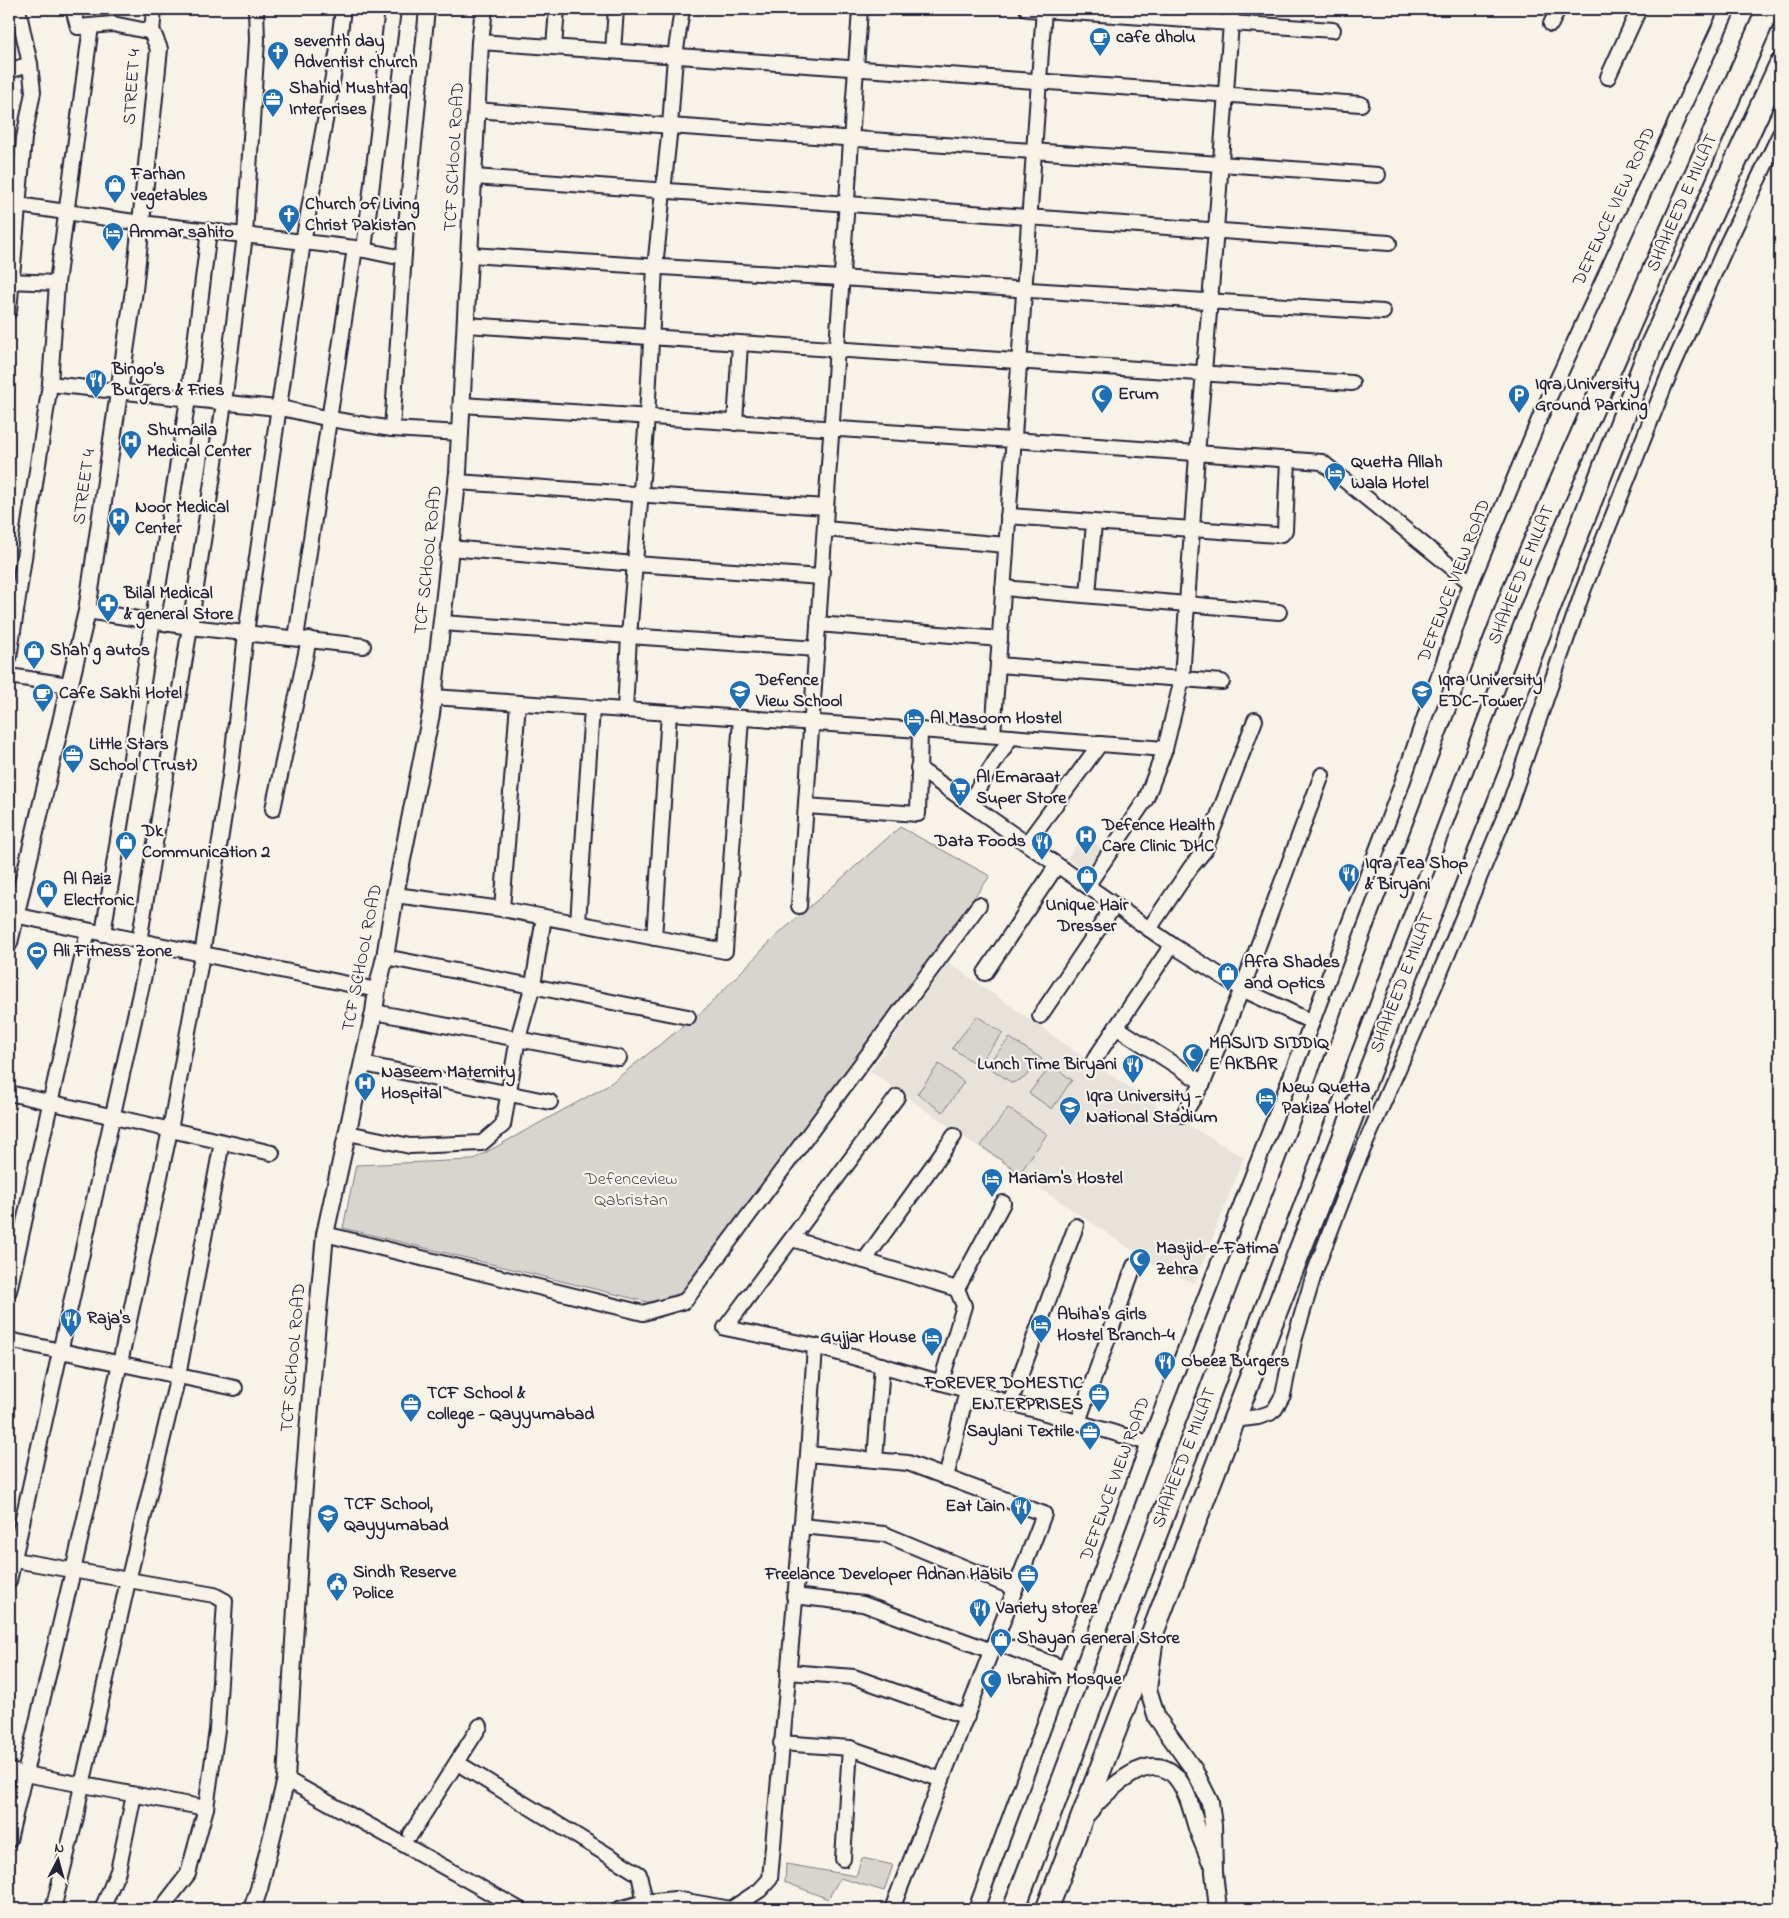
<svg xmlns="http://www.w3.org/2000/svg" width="1789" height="1918" viewBox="0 0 1789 1918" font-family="'Indie Flower',sans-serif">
<rect width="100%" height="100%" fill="#f7f3e8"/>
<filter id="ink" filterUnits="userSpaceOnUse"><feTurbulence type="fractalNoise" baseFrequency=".02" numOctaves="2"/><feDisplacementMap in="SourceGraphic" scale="10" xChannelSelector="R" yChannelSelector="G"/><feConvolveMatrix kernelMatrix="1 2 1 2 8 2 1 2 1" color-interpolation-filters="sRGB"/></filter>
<g filter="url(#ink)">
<!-- built -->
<g fill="#e7e3db">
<path d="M 1085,835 L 1105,851 L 1088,874 L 1067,858 Z"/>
<path d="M 948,962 L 1086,1059 L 1173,1116 L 1244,1157 L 1195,1283 L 1162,1270 L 977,1146 L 870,1071 Z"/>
</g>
<!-- green -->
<g fill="#d8d5cf" stroke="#7d7c85">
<path d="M 900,827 L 990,876 L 681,1297 L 664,1306 L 343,1228 L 356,1165 L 472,1160 L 607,1086 L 704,1010 L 772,940 Z"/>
<path d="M 977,1016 L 1003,1033 L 977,1065 L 952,1048 Z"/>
<path d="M 1010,1038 L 1042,1059 L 1024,1078 L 1012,1083 L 986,1065 Z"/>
<path d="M 939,1064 L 964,1082 L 943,1112 L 917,1094 Z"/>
<path d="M 1052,1065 L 1072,1080 L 1052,1109 L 1029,1093 Z"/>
<path d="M 1008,1108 L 1047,1134 L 1020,1173 L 981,1146 Z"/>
<path d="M 862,1858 L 893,1865 L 884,1891 L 840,1878 L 828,1899 L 785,1882 L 786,1864 L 856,1876 Z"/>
</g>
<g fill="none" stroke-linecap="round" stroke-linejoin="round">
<!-- minor casing -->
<g stroke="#22223b" stroke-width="18">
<g id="minor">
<path d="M 73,9 L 78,27 L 113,24 L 152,32 L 154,9"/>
<path d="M 1027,9 L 1333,30"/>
<path d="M 1551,24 L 1558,9"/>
<path d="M 480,42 L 1361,104"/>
<path d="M 554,47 L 557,9"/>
<path d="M 613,51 L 616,9"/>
<path d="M 9,71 L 30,64"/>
<path d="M 1608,77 L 1639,9"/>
<path d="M 477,110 L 670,126 L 1378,175"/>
<path d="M 474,177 L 1389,243"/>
<path d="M 18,205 L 141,223 L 355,248 L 393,256"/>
<path d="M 364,250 L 393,9"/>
<path d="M 470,255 L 1383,312"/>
<path d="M 9,281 L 57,283"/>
<path d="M 9,311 L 24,138 L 33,92 L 30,64 L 18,9"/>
<path d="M 466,325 L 1352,383"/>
<path d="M 50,384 L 286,409 L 330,419 L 392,429 L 461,433"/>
<path d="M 462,405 L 1013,440 L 1322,462 L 1471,583"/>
<path d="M 735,423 L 740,344"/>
<path d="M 392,429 L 406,225 L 427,9"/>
<path d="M 457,482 L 826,507"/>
<path d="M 1008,516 L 1277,535 L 1282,534 L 1285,530 L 1288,459"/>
<path d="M 825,529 L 1006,545"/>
<path d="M 450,548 L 635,564 L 821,577"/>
<path d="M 1003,588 L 1279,612"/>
<path d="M 1088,595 L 1094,523"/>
<path d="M 87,611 L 190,627 L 363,646"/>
<path d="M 442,623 L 817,649"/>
<path d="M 818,624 L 1000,639"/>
<path d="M 296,638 L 355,248"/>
<path d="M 9,658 L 50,384 L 57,283 L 91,26"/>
<path d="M 998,665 L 1222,682"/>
<path d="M 9,676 L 69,685"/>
<path d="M 433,697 L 920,730 L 1165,749"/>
<path d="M 625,710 L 629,636 L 647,417 L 655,267 L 670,126 L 675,56 L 682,9"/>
<path d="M 993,735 L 1044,9"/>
<path d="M 918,768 L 1172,945 L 1242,989 L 1312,1022"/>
<path d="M 969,802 L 1011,737"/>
<path d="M 806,806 L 918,814 L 920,730"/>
<path d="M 273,809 L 309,639"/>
<path d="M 1027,843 L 1100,744"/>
<path d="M 1087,886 L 1146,799 L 1165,749 L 1182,679 L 1197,454 L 1216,230 L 1232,9"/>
<path d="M 395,895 L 502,909 L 725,951 L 741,718"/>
<path d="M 799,906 L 860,9"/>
<path d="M 502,909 L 518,703"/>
<path d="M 9,914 L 377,990"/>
<path d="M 578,923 L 592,708"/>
<path d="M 1149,929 L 1191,867 L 1205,850 L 1255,720"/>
<path d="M 103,934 L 188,399 L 209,231"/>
<path d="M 654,938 L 669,713"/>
<path d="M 139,942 L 190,627 L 224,403 L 245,235 L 257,40 L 256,9"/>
<path d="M 385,957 L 688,1017"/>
<path d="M 985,973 L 1057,865"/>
<path d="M 374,1012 L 619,1058"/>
<path d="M 1040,1016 L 1114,906"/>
<path d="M 1116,1027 L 1203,1083"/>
<path d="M 1094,1060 L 1172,945"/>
<path d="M 363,1064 L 550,1102"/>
<path d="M 9,1093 L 272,1153"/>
<path d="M 1183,1115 L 1203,1083 L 1242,989 L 1322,775"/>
<path d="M 348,1133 L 410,1146 L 482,1143 L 503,1125 L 518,1038 L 533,985 L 544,917"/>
<path d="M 325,1234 L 643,1313 L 685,1301 L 979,905"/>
<path d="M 792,1239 L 957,1289"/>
<path d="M 864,1261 L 954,1136"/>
<path d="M 9,1291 L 88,931"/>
<path d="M 9,1340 L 235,1388"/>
<path d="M 815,1346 L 1149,1443"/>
<path d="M 941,1382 L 964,1306 L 957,1289 L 1003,1203"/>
<path d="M 1010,1403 L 1076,1226"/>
<path d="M 1234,1420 L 1258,1417 L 1270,1413 L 1275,1409 L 1283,1395 L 1294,1341 L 1315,1271 L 1353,1172 L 1435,985 L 1510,803 L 1583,591 L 1666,382 L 1728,242 L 1780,134"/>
<path d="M 1078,1422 L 1134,1266"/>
<path d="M 808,1454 L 908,1463 L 1044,1514 L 892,1909"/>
<path d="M 875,1460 L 882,1365"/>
<path d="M 946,1478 L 967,1390"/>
<path d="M 801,1526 L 884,1534 L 1014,1588"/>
<path d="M 9,1559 L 214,1595 L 225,1601 L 217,1730 L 206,1808 L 188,1874 L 161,1909"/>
<path d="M 9,1581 L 151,944"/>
<path d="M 794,1596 L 863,1604 L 992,1651"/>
<path d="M 995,1642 L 1066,1669"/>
<path d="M 788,1672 L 854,1677 L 967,1717"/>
<path d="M 781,1743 L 850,1748 L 942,1780"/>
<path d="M 464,1767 L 639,1874 L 645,1902"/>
<path d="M 9,1771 L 206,1808"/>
<path d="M 286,1779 L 519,1909"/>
<path d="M 411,1834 L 480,1726"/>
<path d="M 9,1840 L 73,1571 L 120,1363 L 170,1130 L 202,955 L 230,777 L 246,633 L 303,242 L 338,49 L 343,9"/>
<path d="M 843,1859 L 850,1748"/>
<path d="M 53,1909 L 76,1817 L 79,1799 L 128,1581 L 178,1376 L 222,1142"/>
<path d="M 102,1909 L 118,1871 L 134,1795"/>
<path d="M 619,1909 L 645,1902 L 675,1899 L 731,1909 L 760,1890 L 770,1879 L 808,1454 L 815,1346 L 725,1328 L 897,1097"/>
<path d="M 976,1909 L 1149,1443 L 1312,1022 L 1400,789 L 1471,583 L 1541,415 L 1728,9"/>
</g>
</g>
<!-- tertiary casing -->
<g stroke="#22223b" stroke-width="20">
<g id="tertiary">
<path d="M 9,943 L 87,611 L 134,290 L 159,49 L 152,32"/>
<path d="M 1154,1644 L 1148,1689 L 1157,1718 L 1194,1770 L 1210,1802 L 1213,1825 L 1214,1872 L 1218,1909"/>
<path d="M 1088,1813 C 1106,1791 1154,1743 1179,1781 C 1189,1795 1192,1812 1197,1828 C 1201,1839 1206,1850 1210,1860"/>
<path d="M 252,1909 L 259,1889 L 286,1779 L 300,1539 L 313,1367 L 325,1234 L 374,1012 L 377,990 L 385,957 L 395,895 L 431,714 L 446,586 L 458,472 L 480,42 L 484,9"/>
</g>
</g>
<!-- primary casing -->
<g stroke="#22223b" stroke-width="25">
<g id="primary">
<path d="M 1014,1909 L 1516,584 L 1768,9"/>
<path d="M 1047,1909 L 1234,1420 L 1651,346 L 1780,65"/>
</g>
</g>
<!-- minor -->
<use href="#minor" stroke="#f7f3e8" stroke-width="14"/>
<!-- tertiary -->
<use href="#tertiary" stroke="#f7f3e8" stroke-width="16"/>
<!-- primary -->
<use href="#primary" stroke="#f7f3e8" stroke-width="21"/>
</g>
</g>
<!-- icons -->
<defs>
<g id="cafe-pin" transform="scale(1.125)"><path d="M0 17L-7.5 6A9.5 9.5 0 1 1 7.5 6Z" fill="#1f6fb2" stroke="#f7f3e8"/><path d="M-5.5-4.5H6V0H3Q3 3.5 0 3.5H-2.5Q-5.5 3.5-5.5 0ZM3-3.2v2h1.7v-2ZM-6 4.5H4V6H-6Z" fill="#fff"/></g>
<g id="church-pin" transform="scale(1.125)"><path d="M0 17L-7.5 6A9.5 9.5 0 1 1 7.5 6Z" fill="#1f6fb2" stroke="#f7f3e8"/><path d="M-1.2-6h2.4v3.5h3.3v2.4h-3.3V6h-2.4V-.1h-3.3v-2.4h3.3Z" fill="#fff"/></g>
<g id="office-pin" transform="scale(1.125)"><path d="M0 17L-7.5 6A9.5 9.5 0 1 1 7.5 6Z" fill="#1f6fb2" stroke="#f7f3e8"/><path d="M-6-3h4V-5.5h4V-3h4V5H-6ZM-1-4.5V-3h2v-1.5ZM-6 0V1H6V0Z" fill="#fff"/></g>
<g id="shop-pin" transform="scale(1.125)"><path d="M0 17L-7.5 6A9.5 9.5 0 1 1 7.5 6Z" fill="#1f6fb2" stroke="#f7f3e8"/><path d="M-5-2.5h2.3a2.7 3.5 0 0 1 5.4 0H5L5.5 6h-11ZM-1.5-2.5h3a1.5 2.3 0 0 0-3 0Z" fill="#fff"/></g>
<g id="hotel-pin" transform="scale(1.125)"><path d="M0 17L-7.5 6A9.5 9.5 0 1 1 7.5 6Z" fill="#1f6fb2" stroke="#f7f3e8"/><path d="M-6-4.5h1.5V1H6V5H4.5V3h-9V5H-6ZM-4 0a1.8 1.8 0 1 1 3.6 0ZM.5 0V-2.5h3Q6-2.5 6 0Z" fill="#fff"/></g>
<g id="restaurant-pin" transform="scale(1.125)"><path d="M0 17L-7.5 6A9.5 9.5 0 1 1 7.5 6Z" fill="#1f6fb2" stroke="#f7f3e8"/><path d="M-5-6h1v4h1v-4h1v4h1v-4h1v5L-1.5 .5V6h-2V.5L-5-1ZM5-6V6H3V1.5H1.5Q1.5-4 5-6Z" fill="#fff"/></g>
<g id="mosque-pin" transform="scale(1.125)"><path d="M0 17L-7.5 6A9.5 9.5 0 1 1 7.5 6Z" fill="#1f6fb2" stroke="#f7f3e8"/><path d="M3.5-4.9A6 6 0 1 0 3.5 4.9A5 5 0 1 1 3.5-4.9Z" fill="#fff"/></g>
<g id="parking-pin" transform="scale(1.125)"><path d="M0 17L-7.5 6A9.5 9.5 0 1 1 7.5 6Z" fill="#1f6fb2" stroke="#f7f3e8"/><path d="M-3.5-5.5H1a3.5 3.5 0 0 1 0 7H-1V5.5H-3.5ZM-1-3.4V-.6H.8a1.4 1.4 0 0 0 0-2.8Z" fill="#fff"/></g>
<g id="hospital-pin" transform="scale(1.125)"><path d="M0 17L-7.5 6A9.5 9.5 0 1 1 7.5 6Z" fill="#1f6fb2" stroke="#f7f3e8"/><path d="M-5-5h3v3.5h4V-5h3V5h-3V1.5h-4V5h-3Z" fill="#fff"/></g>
<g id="pharmacy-pin" transform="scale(1.125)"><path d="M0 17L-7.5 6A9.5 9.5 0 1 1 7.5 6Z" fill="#1f6fb2" stroke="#f7f3e8"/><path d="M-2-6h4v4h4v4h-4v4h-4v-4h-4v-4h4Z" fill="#fff"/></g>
<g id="school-pin" transform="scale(1.125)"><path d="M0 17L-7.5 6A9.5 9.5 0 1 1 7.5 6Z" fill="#1f6fb2" stroke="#f7f3e8"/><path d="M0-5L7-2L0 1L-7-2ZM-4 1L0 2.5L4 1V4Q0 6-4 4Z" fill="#fff"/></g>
<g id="university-pin" transform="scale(1.125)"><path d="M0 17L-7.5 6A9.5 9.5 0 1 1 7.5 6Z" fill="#1f6fb2" stroke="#f7f3e8"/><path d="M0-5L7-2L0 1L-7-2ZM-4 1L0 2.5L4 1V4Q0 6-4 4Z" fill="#fff"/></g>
<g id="supermarket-pin" transform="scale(1.125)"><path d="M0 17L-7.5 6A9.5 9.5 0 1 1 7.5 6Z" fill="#1f6fb2" stroke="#f7f3e8"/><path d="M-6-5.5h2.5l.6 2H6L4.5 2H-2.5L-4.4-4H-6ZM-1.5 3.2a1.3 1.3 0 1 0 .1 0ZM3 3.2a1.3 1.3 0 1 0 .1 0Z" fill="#fff"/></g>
<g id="stadium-pin" transform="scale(1.125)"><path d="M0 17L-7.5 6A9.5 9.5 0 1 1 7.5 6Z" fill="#1f6fb2" stroke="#f7f3e8"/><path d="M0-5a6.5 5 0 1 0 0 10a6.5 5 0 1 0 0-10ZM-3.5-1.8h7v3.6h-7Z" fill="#fff"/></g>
<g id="civic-pin" transform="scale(1.125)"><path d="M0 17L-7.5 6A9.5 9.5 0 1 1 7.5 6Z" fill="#1f6fb2" stroke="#f7f3e8"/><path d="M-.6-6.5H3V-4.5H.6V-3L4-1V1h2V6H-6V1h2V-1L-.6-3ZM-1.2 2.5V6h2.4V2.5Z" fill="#fff"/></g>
</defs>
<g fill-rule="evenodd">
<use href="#cafe-pin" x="1100" y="38"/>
<use href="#church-pin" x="278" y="52"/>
<use href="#office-pin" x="273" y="99"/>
<use href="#shop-pin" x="115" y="185"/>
<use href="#church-pin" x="289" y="215"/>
<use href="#hotel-pin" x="113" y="233"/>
<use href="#restaurant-pin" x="96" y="380"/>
<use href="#mosque-pin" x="1102" y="395"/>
<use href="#parking-pin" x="1519" y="395"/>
<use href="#hospital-pin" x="131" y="441"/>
<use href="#hotel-pin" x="1335" y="473"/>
<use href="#hospital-pin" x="119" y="518"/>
<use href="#pharmacy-pin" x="108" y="604"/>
<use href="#shop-pin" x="34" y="651"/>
<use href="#school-pin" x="740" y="691"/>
<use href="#university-pin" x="1422" y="691"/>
<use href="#cafe-pin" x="43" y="694"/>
<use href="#hotel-pin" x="914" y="719"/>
<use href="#office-pin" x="73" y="755"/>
<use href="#supermarket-pin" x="960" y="788"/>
<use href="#hospital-pin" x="1086" y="836"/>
<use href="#shop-pin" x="126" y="842"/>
<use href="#restaurant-pin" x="1042" y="842"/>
<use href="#restaurant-pin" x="1349" y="874"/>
<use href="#shop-pin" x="1087" y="876"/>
<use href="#shop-pin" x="47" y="890"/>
<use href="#stadium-pin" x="37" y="952"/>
<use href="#shop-pin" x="1228" y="973"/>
<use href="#mosque-pin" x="1193" y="1054"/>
<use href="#restaurant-pin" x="1133" y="1065"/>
<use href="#hospital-pin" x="365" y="1083"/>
<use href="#hotel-pin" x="1266" y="1098"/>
<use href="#university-pin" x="1070" y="1107"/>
<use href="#hotel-pin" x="992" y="1179"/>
<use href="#mosque-pin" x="1140" y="1259"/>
<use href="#restaurant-pin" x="71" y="1319"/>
<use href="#hotel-pin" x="1041" y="1325"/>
<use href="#hotel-pin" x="932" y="1338"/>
<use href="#restaurant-pin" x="1165" y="1362"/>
<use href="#office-pin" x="1099" y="1394"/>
<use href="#office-pin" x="411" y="1404"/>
<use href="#office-pin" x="1090" y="1432"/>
<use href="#restaurant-pin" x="1021" y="1507"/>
<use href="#school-pin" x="328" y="1515"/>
<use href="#office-pin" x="1028" y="1575"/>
<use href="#civic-pin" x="337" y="1583"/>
<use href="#restaurant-pin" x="980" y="1609"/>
<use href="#shop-pin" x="1001" y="1639"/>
<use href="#mosque-pin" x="991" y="1680"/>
</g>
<g text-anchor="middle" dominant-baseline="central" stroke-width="4.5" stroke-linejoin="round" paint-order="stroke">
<!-- poi labels -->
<g font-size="18" font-weight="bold" fill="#22223b" stroke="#f7f3e8" text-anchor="start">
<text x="1116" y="38">cafe dholu</text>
<text x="294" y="42">seventh day<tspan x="294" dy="21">Adventist church</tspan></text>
<text x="289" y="89">Shahid Mushtaq<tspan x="289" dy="21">Interprises</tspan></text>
<text x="131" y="175">Farhan<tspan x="131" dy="21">vegetables</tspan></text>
<text x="305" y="205">Church of Living<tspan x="305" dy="21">Christ Pakistan</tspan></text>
<text x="129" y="233">Ammar sahito</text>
<text x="112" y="370">Bingo’s<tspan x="112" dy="21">Burgers &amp; Fries</tspan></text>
<text x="1535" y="385">Iqra University<tspan x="1535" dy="21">Ground Parking</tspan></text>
<text x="1118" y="395">Erum</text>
<text x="147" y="431">Shumaila<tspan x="147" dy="21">Medical Center</tspan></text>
<text x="1351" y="463">Quetta Allah<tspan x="1351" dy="21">Wala Hotel</tspan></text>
<text x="135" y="508">Noor Medical<tspan x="135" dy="21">Center</tspan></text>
<text x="124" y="594">Bilal Medical<tspan x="124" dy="21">&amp; general Store</tspan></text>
<text x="50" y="651">Shah g autos</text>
<text x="756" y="681">Defence<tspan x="756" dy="21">View School</tspan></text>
<text x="1438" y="681">Iqra University<tspan x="1438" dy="21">EDC-Tower</tspan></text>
<text x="59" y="694">Cafe Sakhi Hotel</text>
<text x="930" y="719">Al Masoom Hostel</text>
<text x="89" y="745">Little Stars<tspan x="89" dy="21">School (Trust)</tspan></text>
<text x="976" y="778">Al Emaraat<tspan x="976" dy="21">Super Store</tspan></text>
<text x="1102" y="826">Defence Health<tspan x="1102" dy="21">Care Clinic DHC</tspan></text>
<text x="142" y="832">Dk<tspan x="142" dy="21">Communication 2</tspan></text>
<text x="1026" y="842" text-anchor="end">Data Foods</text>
<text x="1365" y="864">Iqra Tea Shop<tspan x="1365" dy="21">&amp; Biryani</tspan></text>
<text x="63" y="880">Al Aziz<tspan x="63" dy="21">Electronic</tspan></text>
<text x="1087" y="906" text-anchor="middle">Unique Hair<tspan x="1087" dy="21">Dresser</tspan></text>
<text x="53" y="952">Ali Fitness Zone</text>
<text x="1244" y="963">Afra Shades<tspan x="1244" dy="21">and Optics</tspan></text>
<text x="1209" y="1044">MASJID SIDDIQ<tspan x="1209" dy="21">E AKBAR</tspan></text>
<text x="1117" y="1065" text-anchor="end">Lunch Time Biryani</text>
<text x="381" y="1073">Naseem Maternity<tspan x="381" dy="21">Hospital</tspan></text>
<text x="1282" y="1088">New Quetta<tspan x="1282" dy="21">Pakiza Hotel</tspan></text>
<text x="1086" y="1097">Iqra University -<tspan x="1086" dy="21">National Stadium</tspan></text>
<text x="1008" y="1179">Mariam's Hostel</text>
<text x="1156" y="1249">Masjid-e-Fatima<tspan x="1156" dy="21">Zehra</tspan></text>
<text x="1057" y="1315">Abiha's Girls<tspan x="1057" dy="21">Hostel Branch-4</tspan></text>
<text x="87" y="1319">Raja's</text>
<text x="916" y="1338" text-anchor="end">Gujjar House</text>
<text x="1181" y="1362">Obeez Burgers</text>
<text x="1083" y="1384" text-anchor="end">FOREVER DOMESTIC<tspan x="1083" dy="21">ENTERPRISES</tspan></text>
<text x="427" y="1394">TCF School &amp;<tspan x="427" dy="21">college - Qayyumabad</tspan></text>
<text x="1074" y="1432" text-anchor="end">Saylani Textile</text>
<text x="344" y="1505">TCF School,<tspan x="344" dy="21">Qayyumabad</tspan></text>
<text x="1005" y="1507" text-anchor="end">Eat Lain</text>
<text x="353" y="1573">Sindh Reserve<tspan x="353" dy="21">Police</tspan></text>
<text x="1012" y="1575" text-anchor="end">Freelance Developer Adnan Habib</text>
<text x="996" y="1609">Variety storez</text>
<text x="1017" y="1639">Shayan General Store</text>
<text x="1007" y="1680">Ibrahim Mosque</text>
</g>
<!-- street labels -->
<g font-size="18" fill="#22223b" stroke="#f7f3e8">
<text transform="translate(133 87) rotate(-86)">STREET 4</text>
<text transform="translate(455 157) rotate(-87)">TCF SCHOOL ROAD</text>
<text transform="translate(1683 203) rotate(-66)">SHAHEED E MILLAT</text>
<text transform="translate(1615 207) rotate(-65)">DEFENCE VIEW ROAD</text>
<text transform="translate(85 487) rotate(-82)">STREET 4</text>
<text transform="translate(429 560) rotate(-84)">TCF SCHOOL ROAD</text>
<text transform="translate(1522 575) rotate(-68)">SHAHEED E MILLAT</text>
<text transform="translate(1455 581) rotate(-69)">DEFENCE VIEW ROAD</text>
<text transform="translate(363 958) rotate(-79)">TCF SCHOOL ROAD</text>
<text transform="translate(1403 983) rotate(-69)">SHAHEED E MILLAT</text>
<text transform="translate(294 1358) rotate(-85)">TCF SCHOOL ROAD</text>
<text transform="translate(1185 1458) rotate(-69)">SHAHEED E MILLAT</text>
<text transform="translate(1116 1479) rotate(-70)">DEFENCE VIEW ROAD</text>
</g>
<!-- park labels -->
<g font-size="18" fill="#504f60" stroke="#f7f3e8">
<text x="631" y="1180">Defenceview<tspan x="631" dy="21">Qabristan</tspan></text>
</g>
</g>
<!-- margin -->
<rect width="1789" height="1918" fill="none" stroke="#f7f3e8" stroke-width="30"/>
<rect x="15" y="15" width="1759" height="1888" fill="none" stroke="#22223b" stroke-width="2" filter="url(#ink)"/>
<!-- north arrow -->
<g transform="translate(58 1860) rotate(6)" stroke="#f7f3e8" stroke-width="4" paint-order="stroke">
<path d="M0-4L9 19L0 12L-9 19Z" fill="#22223b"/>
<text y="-8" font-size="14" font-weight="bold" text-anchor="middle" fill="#22223b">N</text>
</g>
</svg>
